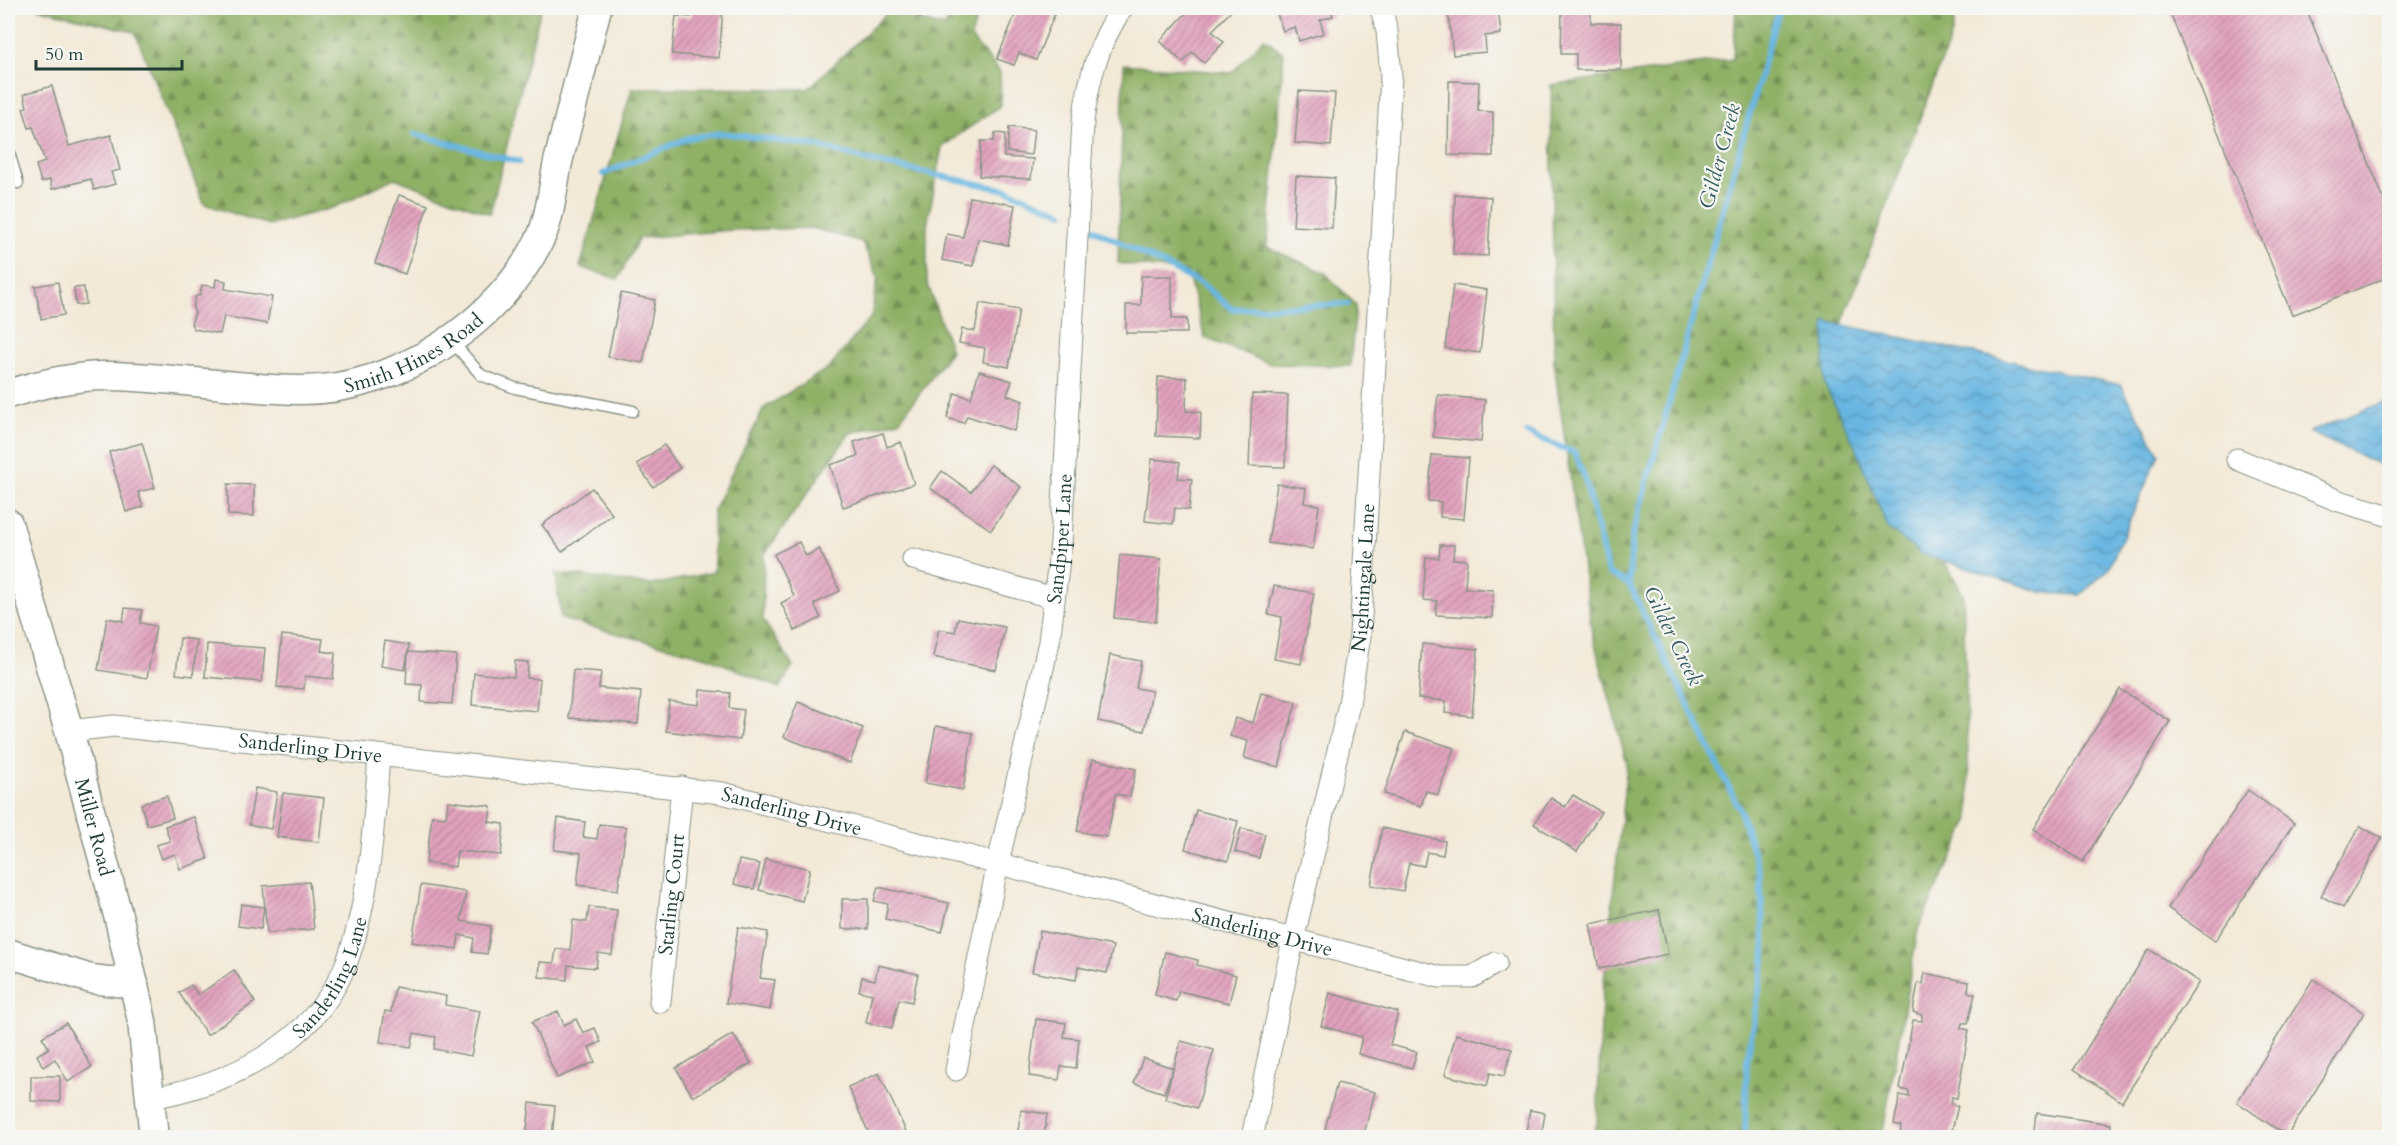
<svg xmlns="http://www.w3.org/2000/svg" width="2397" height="1145" viewBox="0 0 2397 1145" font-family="Cardo,serif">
<defs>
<pattern id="forest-firs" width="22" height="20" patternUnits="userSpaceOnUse" patternTransform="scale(1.5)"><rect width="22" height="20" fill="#8fb166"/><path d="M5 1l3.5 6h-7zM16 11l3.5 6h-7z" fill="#749155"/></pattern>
<pattern id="water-waves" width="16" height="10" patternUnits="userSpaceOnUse" patternTransform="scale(1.5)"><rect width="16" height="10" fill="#67b6e1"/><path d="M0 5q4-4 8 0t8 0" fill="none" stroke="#5495b7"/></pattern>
<pattern id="building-hatch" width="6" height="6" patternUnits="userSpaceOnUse" patternTransform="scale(1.5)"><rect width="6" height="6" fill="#e2a2be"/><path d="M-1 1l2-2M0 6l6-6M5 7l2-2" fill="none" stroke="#b7859b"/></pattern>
</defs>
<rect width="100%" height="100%" fill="#f6f6f2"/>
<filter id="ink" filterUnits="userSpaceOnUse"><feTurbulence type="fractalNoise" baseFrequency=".0167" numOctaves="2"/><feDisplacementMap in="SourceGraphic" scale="12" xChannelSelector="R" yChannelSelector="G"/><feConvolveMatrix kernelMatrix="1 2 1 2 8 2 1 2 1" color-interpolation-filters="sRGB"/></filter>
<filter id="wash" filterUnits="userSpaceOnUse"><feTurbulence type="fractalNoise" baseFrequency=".008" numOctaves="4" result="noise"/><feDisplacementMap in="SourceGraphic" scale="24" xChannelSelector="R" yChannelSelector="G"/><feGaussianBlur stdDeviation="1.35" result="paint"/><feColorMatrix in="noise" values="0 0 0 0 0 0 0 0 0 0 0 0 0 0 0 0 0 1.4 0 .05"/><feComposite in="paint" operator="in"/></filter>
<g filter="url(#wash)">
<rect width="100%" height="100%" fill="#f3e9d7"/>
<!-- forest -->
<g fill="url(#forest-firs)" stroke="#57774d" stroke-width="1.5">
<path d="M 37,8 L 541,8 L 490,214 L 394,178 L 335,207 L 269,225 L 204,204 L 135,32 Z"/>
<path d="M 950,8 L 979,8 L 971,38 L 1000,72 L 1001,105 L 942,147 L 927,225 L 927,282 L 951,351 L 899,421 L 850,433 L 764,555 L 763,620 L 793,666 L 780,688 L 707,657 L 561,619 L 556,573 L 652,585 L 714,572 L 713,511 L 764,408 L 830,367 L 871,317 L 878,278 L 862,242 L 812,228 L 732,230 L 639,238 L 618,279 L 580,267 L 632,88 L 808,89 L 888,12 L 946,27 Z"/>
<path d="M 1736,8 L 1956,8 L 1952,34 L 1829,358 L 1963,594 L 1970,819 L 1918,929 L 1882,1137 L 1592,1137 L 1597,1124 L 1602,999 L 1627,764 L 1592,633 L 1554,363 L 1551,85 L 1733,59 Z"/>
<path d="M 1264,38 L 1284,53 L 1267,247 L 1325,273 L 1356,305 L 1350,366 L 1271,364 L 1205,338 L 1187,272 L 1118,263 L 1124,64 L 1232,73 Z"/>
</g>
<!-- water -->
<g fill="url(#water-waves)" stroke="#437a8a" stroke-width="1.5">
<path d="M 1825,321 L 2121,385 L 2159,454 L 2108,570 L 2080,595 L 2044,593 L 1920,553 L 1888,528 L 1854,444 L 1824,383 Z"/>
<path d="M 2389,400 L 2389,469 L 2309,432 Z"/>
</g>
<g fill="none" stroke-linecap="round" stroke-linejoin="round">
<!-- stream -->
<g stroke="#67b6e1" stroke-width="6">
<path d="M 415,134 L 519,162"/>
<path d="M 603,174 L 688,138 L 722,133 L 818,146 L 874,162 L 1007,190 L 1063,213"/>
<path d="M 1093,229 L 1202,284 L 1232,309 L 1348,304"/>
<path d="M 1527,433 L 1575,453 L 1585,479 L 1608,573 L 1629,584"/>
<path d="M 1745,1138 L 1747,1060 L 1765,955 L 1760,874 L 1740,810 L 1629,584 L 1632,536 L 1779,8"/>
</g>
</g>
<g id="blocks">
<!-- building -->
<g fill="url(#building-hatch)">
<path d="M 692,8 L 723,8 L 719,58 L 672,54 L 676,16 L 691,17 Z"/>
<path d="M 904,8 L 928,8 L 921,18 Z"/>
<path d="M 1018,8 L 1057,8 L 1036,60 L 1019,53 L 1014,65 L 997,59 Z"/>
<path d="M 1191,8 L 1232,10 L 1212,31 L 1224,42 L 1204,63 L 1192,52 L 1183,63 L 1160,41 Z"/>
<path d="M 1275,8 L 1330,8 L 1333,16 L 1320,20 L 1324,33 L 1299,41 L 1295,27 L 1283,31 Z"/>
<path d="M 1464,8 L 1498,8 L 1501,34 L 1485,36 L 1486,52 L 1453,55 L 1448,10 Z"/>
<path d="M 1562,8 L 1591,8 L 1591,23 L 1621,23 L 1621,70 L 1576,70 L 1576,54 L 1561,54 Z"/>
<path d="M 2168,8 L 2306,8 L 2390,214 L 2390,276 L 2292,315 Z"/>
<path d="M 1449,81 L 1479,82 L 1478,111 L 1493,112 L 1493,156 L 1448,155 Z"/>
<path d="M 52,86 L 69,146 L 111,135 L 120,170 L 111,172 L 115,184 L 94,190 L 91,179 L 52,189 L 50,180 L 41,182 L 36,165 L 45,162 L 33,127 L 29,128 L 23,108 L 27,107 L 24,94 Z"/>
<path d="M 1299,91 L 1335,93 L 1331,146 L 1295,143 Z"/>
<path d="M 1009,127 L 1034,130 L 1031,155 L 1007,152 Z"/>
<path d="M 995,133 L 1005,134 L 1004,157 L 1033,159 L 1031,179 L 979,176 L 981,141 L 994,141 Z"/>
<path d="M 1296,176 L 1335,178 L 1332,228 L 1293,226 Z"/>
<path d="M 1455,194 L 1491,197 L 1488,256 L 1453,254 Z"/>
<path d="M 399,195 L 428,205 L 405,274 L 375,263 Z"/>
<path d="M 970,197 L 1015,205 L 1008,245 L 978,239 L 973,266 L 942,260 L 947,234 L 963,237 Z"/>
<path d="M 1141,276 L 1172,276 L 1172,319 L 1187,319 L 1187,333 L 1126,333 L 1126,305 L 1141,305 Z"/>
<path d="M 216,279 L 226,281 L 225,289 L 272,297 L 267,324 L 224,316 L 220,334 L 194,329 L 191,324 L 195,313 L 193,308 L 195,297 L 200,295 L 202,285 L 215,287 Z"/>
<path d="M 58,282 L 64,315 L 41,319 L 35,286 Z"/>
<path d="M 1453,285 L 1487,290 L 1480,353 L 1445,348 Z"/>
<path d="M 84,287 L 86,304 L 76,305 L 74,288 Z"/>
<path d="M 621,293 L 655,300 L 643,363 L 608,357 Z"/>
<path d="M 980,303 L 1019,310 L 1009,367 L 983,362 L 985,348 L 959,343 L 962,329 L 975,331 Z"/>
<path d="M 979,371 L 1012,381 L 1007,395 L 1023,401 L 1014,431 L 967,416 L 964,423 L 947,418 L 955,393 L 971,398 Z"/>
<path d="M 1158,377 L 1187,378 L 1186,411 L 1201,412 L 1200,438 L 1156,436 Z"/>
<path d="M 1252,394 L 1288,395 L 1285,467 L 1249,466 Z"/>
<path d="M 1438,395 L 1485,400 L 1481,442 L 1433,437 Z"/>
<path d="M 883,433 L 887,447 L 901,442 L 914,484 L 843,507 L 830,465 L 858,456 L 854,442 Z"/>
<path d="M 142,443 L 155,488 L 138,492 L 143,507 L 126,512 L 109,452 Z"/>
<path d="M 664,445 L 680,468 L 653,487 L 637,464 Z"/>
<path d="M 1432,455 L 1469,458 L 1464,519 L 1440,517 L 1441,502 L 1428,501 Z"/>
<path d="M 1152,459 L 1180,462 L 1178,478 L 1192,479 L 1189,510 L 1175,508 L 1173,524 L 1145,521 Z"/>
<path d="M 991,465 L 1021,487 L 991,530 L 930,488 L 942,471 L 971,492 Z"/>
<path d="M 228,484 L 254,485 L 254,516 L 228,515 Z"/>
<path d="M 1277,484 L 1306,488 L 1304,503 L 1319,505 L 1313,549 L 1268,543 Z"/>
<path d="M 592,488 L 612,514 L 562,552 L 542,525 Z"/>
<path d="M 799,542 L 806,556 L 819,549 L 840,591 L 814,604 L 821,618 L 795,631 L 781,603 L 794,596 L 774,554 Z"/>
<path d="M 1440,545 L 1454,545 L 1453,559 L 1467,560 L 1465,588 L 1493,590 L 1492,618 L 1436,615 L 1437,601 L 1423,600 L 1426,557 L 1439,558 Z"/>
<path d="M 1120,555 L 1161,559 L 1156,622 L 1114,618 Z"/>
<path d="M 1274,586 L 1314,593 L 1301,664 L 1274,659 L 1282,617 L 1268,614 Z"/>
<path d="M 125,608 L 142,610 L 140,623 L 156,626 L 147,678 L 98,670 L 107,618 L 123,621 Z"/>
<path d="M 958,618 L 1005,627 L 996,670 L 933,657 L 939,629 L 955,632 Z"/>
<path d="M 282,635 L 323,639 L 321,651 L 335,653 L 333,679 L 305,676 L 304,689 L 277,687 Z"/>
<path d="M 180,638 L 197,640 L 193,676 L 176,674 Z"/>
<path d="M 385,641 L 409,645 L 405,670 L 381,666 Z"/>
<path d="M 207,644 L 265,648 L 262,682 L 205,677 Z"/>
<path d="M 1422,644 L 1478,649 L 1472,716 L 1445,713 L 1446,701 L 1418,698 Z"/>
<path d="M 408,652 L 456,655 L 452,704 L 421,702 L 422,685 L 406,684 Z"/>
<path d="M 1110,655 L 1141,661 L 1136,688 L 1152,691 L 1144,731 L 1098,721 Z"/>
<path d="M 515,661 L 528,662 L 527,678 L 540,679 L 537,711 L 472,705 L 474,673 L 514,677 Z"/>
<path d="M 573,670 L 601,672 L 599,688 L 641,692 L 638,724 L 569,718 Z"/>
<path d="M 2120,689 L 2170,721 L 2083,862 L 2033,829 Z"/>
<path d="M 700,690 L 730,693 L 729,708 L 744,710 L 740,740 L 666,731 L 669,701 L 699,705 Z"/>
<path d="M 1261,693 L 1296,702 L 1279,767 L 1244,758 L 1248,741 L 1230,736 L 1235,718 L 1253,723 Z"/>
<path d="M 798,702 L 863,728 L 850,763 L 784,737 Z"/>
<path d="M 936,726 L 973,733 L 963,790 L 925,783 Z"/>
<path d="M 1405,732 L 1454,748 L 1438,795 L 1426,791 L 1421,806 L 1384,794 Z"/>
<path d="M 1093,759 L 1136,769 L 1130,797 L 1116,794 L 1107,837 L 1077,831 Z"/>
<path d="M 255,788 L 277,792 L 271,829 L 249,825 Z"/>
<path d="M 2248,790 L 2294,823 L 2215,941 L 2168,908 Z"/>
<path d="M 283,793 L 324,798 L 319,842 L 277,837 Z"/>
<path d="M 1573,795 L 1601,812 L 1577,852 L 1534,824 L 1551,798 L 1565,807 Z"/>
<path d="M 167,796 L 173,818 L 147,825 L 141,804 Z"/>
<path d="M 448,801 L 491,806 L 489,822 L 504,824 L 501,855 L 457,851 L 455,867 L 426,863 L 432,816 L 446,817 Z"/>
<path d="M 1196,810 L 1238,821 L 1228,861 L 1185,849 Z"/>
<path d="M 194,817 L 208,859 L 180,869 L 175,854 L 161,859 L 156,845 L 170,841 L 165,826 Z"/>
<path d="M 558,818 L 585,822 L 583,837 L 597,839 L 599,824 L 626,827 L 618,890 L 577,885 L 581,853 L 554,850 Z"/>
<path d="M 2360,826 L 2382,838 L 2343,908 L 2321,896 Z"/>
<path d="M 1241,828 L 1265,834 L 1259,858 L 1235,852 Z"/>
<path d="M 1382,828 L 1445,841 L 1443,855 L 1427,852 L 1424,866 L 1409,863 L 1403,891 L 1371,885 Z"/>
<path d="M 766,859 L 810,869 L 802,901 L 759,890 Z"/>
<path d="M 739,860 L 760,864 L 754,889 L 734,884 Z"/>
<path d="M 309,882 L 314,929 L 267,933 L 263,886 Z"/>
<path d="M 421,885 L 466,892 L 461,921 L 491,926 L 487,954 L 472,952 L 474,938 L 459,935 L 457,949 L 412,942 Z"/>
<path d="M 878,887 L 949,903 L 942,932 L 885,919 L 888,904 L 874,901 Z"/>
<rect x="842" y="899" width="26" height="30"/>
<path d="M 241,904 L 264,907 L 261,929 L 238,926 Z"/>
<path d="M 589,907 L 617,910 L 612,955 L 598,953 L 596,968 L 568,965 L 567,980 L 539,977 L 540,962 L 554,963 L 556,949 L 570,950 L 573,920 L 587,922 Z"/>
<path d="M 1659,910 L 1668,954 L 1599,969 L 1590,924 Z"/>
<path d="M 738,927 L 768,932 L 760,978 L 775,980 L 770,1010 L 726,1003 Z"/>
<path d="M 1040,931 L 1113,946 L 1107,973 L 1078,967 L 1076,980 L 1032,972 Z"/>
<path d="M 2149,949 L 2199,982 L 2122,1102 L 2074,1069 Z"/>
<path d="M 1165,952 L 1198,960 L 1197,965 L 1236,975 L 1229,1003 L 1179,991 L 1176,1001 L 1155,995 Z"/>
<path d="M 878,965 L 918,974 L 912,1002 L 899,999 L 892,1028 L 866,1023 L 872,994 L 859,991 L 862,977 L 875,980 Z"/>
<path d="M 234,970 L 255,1002 L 207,1035 L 179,993 L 191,985 L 198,995 Z"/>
<path d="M 1925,973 L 1969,982 L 1968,992 L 1975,994 L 1968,1023 L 1962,1023 L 1961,1028 L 1969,1030 L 1957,1098 L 1952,1097 L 1951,1104 L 1958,1106 L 1951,1134 L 1947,1133 L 1946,1138 L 1900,1138 L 1901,1126 L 1894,1124 L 1900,1095 L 1909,1097 L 1909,1091 L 1900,1089 L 1913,1020 L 1922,1021 L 1922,1015 L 1913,1012 L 1918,983 L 1923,984 Z"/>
<path d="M 2313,979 L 2364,1013 L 2287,1136 L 2237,1102 Z"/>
<path d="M 395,987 L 446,996 L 445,1005 L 480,1011 L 471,1056 L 434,1049 L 436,1037 L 414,1033 L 411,1047 L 380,1042 L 385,1011 L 391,1012 Z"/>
<path d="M 1330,993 L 1398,1012 L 1390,1045 L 1417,1052 L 1412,1068 L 1358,1054 L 1362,1037 L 1321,1026 Z"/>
<path d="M 558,1011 L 564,1025 L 576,1019 L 583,1033 L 595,1028 L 601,1042 L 589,1047 L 595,1062 L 557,1078 L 532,1022 Z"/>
<path d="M 1036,1019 L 1066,1023 L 1064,1037 L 1079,1039 L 1076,1068 L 1061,1066 L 1059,1080 L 1029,1076 Z"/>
<path d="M 66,1023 L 92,1067 L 68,1082 L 55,1059 L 43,1067 L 37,1055 L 49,1048 L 42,1037 Z"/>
<path d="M 733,1034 L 751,1063 L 693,1097 L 676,1068 Z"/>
<path d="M 1456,1034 L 1512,1049 L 1504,1076 L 1490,1073 L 1487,1086 L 1445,1075 Z"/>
<path d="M 1181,1041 L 1214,1050 L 1197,1108 L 1165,1098 Z"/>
<path d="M 1143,1058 L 1173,1068 L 1164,1093 L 1134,1083 Z"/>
<path d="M 879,1073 L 909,1138 L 871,1138 L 848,1087 Z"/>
<path d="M 31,1076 L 60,1076 L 60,1102 L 31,1101 Z"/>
<path d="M 1337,1083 L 1375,1092 L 1363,1138 L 1325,1129 Z"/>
<path d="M 530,1103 L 555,1106 L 552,1138 L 526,1138 Z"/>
<path d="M 1021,1110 L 1047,1114 L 1044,1138 L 1017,1138 Z"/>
<path d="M 1530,1110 L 1545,1113 L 1541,1138 L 1525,1136 Z"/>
<path d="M 2037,1113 L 2111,1124 L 2109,1138 L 2034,1138 Z"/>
<path d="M 985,1132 L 1008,1136 L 1008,1138 L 984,1138 Z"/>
</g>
</g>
</g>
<g filter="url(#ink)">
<use href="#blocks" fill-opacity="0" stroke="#899386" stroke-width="1.5"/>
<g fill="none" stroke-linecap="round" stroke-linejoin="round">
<!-- lane casing -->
<g stroke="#899386" stroke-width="13">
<g id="lane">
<path d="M 8,149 L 18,183"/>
<path d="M 451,340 L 481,375 L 515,388 L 633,411"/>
</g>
</g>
<!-- street casing -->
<g stroke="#899386" stroke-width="23">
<g id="street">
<path d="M 2237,459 L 2339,501 L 2390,516"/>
<path d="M 913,559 L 1054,598"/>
<path id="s1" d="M 69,731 L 114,726 L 722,793 L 1440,977 L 1472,977 L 1496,963"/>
<path id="s2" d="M 660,1002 L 682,787"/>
<path id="s3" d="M 956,1070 L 998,863 L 1049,642 L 1061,543 L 1083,121 C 1089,78 1098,44 1122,8"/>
<path id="s4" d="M 151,1098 C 230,1084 314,1044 346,964 C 370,902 374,821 379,756"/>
<path id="s5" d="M 1252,1138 L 1293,940 L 1349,704 L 1360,636 L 1391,76 L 1387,31 L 1381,8"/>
</g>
</g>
<!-- secondary casing -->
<g stroke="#899386" stroke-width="31">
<g id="secondary">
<path id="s6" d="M 8,394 C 40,384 76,375 110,376 C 173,377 237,389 300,390 C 396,391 500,323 541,237 C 551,215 553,185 558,162 C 571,110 584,59 597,8"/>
<path id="s7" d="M 8,523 L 69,731 L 120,923 L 142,1021 L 154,1138"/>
<path d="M 8,953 L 91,979 L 134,984"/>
</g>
</g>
<!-- lane -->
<use href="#lane" stroke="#fff" stroke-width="10"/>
<!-- street -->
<use href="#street" stroke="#fff" stroke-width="21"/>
<!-- secondary -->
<use href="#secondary" stroke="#fff" stroke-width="28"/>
</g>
</g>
<g text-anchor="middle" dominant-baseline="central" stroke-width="4.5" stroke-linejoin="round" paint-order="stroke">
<!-- street labels -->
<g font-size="20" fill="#1f3d34" stroke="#f6f6f2">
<text stroke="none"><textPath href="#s6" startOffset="416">Smith Hines Road</textPath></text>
<text stroke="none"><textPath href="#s3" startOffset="542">Sandpiper Lane</textPath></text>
<text stroke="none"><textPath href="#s5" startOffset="572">Nightingale Lane</textPath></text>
<text stroke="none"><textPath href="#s1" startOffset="243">Sanderling Drive</textPath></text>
<text stroke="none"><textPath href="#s1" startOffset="729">Sanderling Drive</textPath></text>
<text stroke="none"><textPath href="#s7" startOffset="316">Miller Road</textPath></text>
<text stroke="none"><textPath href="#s2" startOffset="108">Starling Court</textPath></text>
<text stroke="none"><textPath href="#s1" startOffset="1215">Sanderling Drive</textPath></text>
<text stroke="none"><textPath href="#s4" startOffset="228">Sanderling Lane</textPath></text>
</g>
<!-- water labels -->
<g font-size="21" font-style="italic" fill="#315b5f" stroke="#f6f6f2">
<text transform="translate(1720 156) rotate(-75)">Gilder Creek</text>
<text transform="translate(1673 636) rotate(64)">Gilder Creek</text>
</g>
</g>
<!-- margin -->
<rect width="2397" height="1145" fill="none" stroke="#f6f6f2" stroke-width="30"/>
<!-- scale -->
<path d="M36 60v9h146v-9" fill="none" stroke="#1f3d34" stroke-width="3"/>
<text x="45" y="60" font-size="18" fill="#1f3d34" stroke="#f6f6f2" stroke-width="4.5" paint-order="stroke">50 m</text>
</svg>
